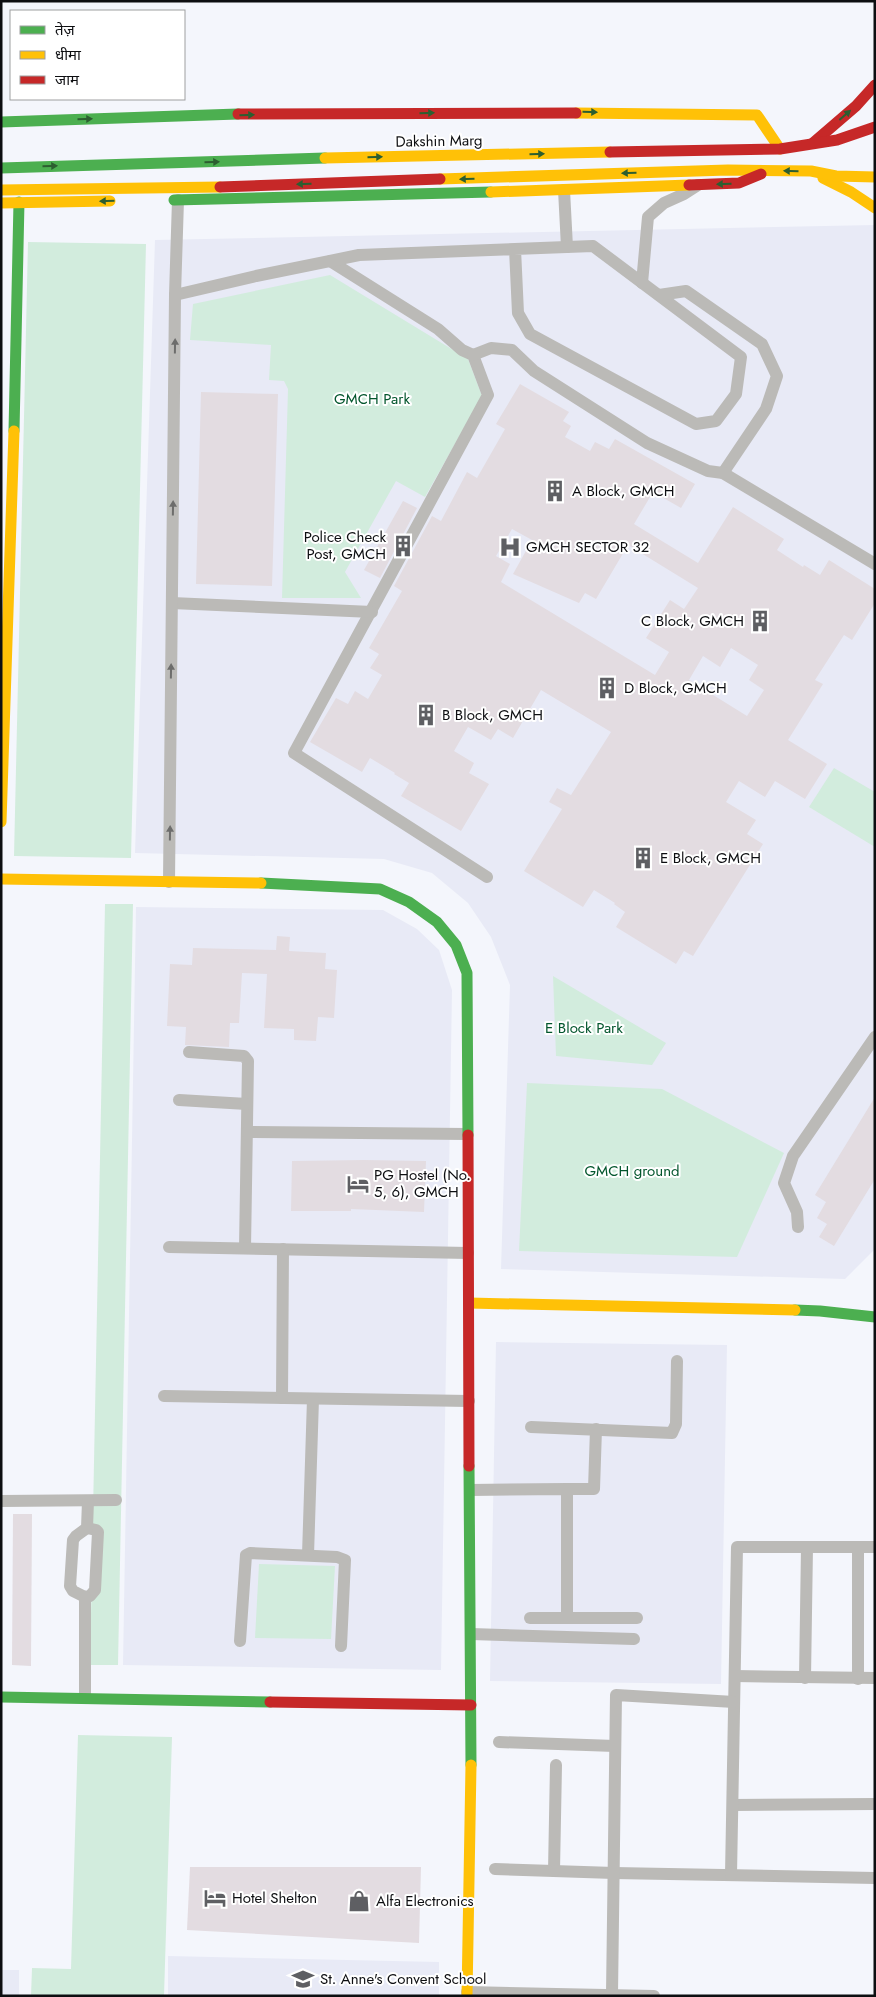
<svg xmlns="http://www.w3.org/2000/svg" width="876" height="1997" viewBox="0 0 876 1997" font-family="Jost,'Noto Sans Devanagari',sans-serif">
<rect width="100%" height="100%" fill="#f4f6fc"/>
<!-- built -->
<g fill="#e8eaf6">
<path d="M 875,225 L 875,1249 L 845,1279 L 501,1269 L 510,985 L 491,937 L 468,903 L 432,873 L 384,859 L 135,853 L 155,240 Z"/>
<path d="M 136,907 L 383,910 L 417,929 L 439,950 L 452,990 L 441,1670 L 123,1665 Z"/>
<path d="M 496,1342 L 727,1345 L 721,1684 L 490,1681 Z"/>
<path d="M 168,1956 L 439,1962 L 439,1996 L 168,1996 Z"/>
<rect x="1" y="1970" width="18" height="26"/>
</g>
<!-- green -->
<g fill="#d2ecdd">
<path d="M 28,242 L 146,244 L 131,858 L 14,856 Z"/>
<path d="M 330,275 L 468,359 L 482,396 L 425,497 L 396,481 L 345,572 L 361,598 L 282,598 L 288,389 L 284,381 L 269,380 L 271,345 L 190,340 L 193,304 Z"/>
<path d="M 834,768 L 875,792 L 875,847 L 809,807 Z"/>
<path d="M 105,904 L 133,904 L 118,1665 L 90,1665 Z"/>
<path d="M 553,976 L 666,1043 L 652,1065 L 556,1056 Z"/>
<path d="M 527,1083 L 662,1089 L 784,1153 L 737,1257 L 519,1251 Z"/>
<path d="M 259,1564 L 335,1566 L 331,1639 L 255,1638 Z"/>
<path d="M 78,1735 L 172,1737 L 164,1996 L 31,1996 L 32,1968 L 71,1969 Z"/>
</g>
<!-- building -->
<g fill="#e3dce1" fill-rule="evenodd">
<path d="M 520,384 L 569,412 L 563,421 L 571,426 L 565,437 L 590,451 L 595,442 L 609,449 L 615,439 L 695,484 L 681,508 L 653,492 L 634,524 L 698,563 L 733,507 L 784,539 L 777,550 L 803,567 L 804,565 L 820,575 L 829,560 L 875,589 L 875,603 L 852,640 L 844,635 L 815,680 L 823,684 L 788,740 L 827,764 L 805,799 L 775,781 L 765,797 L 739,781 L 726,802 L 756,820 L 747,834 L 763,844 L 693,956 L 684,951 L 676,964 L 616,927 L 625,912 L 614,904 L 615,903 L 594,890 L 583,907 L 524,871 L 562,809 L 549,802 L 557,788 L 571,795 L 611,732 L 541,690 L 513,738 L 498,729 L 491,740 L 468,727 L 454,751 L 474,763 L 469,773 L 489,784 L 461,831 L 401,796 L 409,783 L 394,774 L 395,773 L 370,758 L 362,772 L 310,742 L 336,698 L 348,704 L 355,691 L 368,699 L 382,675 L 370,668 L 379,654 L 369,648 L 402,591 L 394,586 L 432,516 L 441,521 L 467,472 L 477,478 L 505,429 L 496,424 ZM 512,529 L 532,540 L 513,574 L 579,603 L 585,593 L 596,599 L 628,545 L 698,588 L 684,609 L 670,600 L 646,638 L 669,652 L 655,675 L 501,582 L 510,564 L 496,556 ZM 731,648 L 758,665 L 749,680 L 764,690 L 747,716 L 689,680 L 703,656 L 720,667 Z"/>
<path d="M 201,392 L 278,394 L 272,586 L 196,584 Z"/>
<path d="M 403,501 L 417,508 L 380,578 L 364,570 Z"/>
<path d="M 277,936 L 290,937 L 289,951 L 326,953 L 325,969 L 337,970 L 334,1018 L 318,1017 L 316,1041 L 294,1040 L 294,1029 L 264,1028 L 267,974 L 242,973 L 239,1023 L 230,1023 L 229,1047 L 185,1045 L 186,1027 L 167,1026 L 170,964 L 192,965 L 193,948 L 276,950 Z"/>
<path d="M 875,1097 L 875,1179 L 834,1246 L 819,1237 L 827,1224 L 817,1218 L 826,1202 L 815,1195 Z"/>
<path d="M 364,1160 L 426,1161 L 424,1212 L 351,1209 L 351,1211 L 291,1211 L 292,1161 Z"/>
<path d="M 13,1514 L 32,1514 L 31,1666 L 12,1665 Z"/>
<path d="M 190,1867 L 421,1867 L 419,1943 L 187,1930 Z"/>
</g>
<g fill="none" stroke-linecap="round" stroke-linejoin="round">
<!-- street -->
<g stroke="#bbbab7" stroke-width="12">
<path d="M 564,190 L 567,247"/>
<path d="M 330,261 L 438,329 L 462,350 L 473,355 L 488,395 L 294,753 L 487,877"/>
<path d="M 642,283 L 648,217 L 664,203 L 684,194 L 698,185"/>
<path d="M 175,295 L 256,276 L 359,255 L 593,246 L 741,357 L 736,394 L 716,421 L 696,424 L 530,334 L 518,313 L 515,249"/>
<path d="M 659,295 L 686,291 L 762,344 L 777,376 L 766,409 L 723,473"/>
<path d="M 473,355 L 491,348 L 512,350 L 534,371 L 647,443 L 708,471 L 723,473 L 875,564"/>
<path d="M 172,603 L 372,612"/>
<path d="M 169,882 L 175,295 L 178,200"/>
<path d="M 189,1052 L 244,1056 L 248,1061 L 245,1248"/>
<path d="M 179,1100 L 247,1104"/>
<path d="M 247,1132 L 467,1134"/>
<path d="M 798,1227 L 797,1212 L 784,1183 L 793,1156 L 875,1037"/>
<path d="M 169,1247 L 468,1253"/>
<path d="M 164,1396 L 469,1401"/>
<path d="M 282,1398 L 283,1249"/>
<path d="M 531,1427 L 672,1433 L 676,1424 L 677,1361"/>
<path d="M 567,1489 L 594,1489 L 596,1429"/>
<path d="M 470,1490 L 567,1489 L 567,1618"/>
<path d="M 1,1501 L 116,1500"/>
<path d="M 858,1547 L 858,1679"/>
<path d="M 308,1555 L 313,1399"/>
<path d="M 85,1597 L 90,1596 L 95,1590 L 98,1532 L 96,1530 L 87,1528"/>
<path d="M 530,1618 L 637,1618"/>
<path d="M 471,1634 L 634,1639"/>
<path d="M 240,1641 L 246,1555 L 250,1553 L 337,1557 L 345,1560 L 341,1646"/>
<path d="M 735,1676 L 875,1678"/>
<path d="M 805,1678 L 807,1547"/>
<path d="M 85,1698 L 85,1597 L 73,1591 L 70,1586 L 73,1540 L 76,1536 L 87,1528 L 88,1501"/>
<path d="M 499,1742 L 615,1746"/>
<path d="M 733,1805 L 875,1804"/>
<path d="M 495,1869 L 614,1873 L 875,1878"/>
<path d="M 554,1871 L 556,1765"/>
<path d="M 731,1875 L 737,1547 L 875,1547"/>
<path d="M 467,1992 L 654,1996"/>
<path d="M 612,1994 L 616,1695 L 734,1702"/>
</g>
<!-- fast -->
<g stroke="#4caf50" stroke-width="11">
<path d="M 1,122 L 238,114"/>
<path d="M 1,168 L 325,158"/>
<path d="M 174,200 L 491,192"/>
<path d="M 14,431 L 19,202"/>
<path d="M 261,883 L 380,889 L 409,902 L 437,922 L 456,945 L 467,973 L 468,1135"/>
<path d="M 795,1310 L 820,1311 L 875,1317"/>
<path d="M 469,1466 L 471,1765"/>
<path d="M 1,1697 L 270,1702"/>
</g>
<!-- slow -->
<g stroke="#ffc107" stroke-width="11">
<path d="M 576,113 L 757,115 L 780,149"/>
<path d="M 325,158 L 610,152"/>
<path d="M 823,178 L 851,192 L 875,208"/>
<path d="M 440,179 L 728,170 L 811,171 L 836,176 L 875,177"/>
<path d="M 1,190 L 220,187"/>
<path d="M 491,192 L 689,185"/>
<path d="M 1,203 L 110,201"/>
<path d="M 1,822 L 14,431"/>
<path d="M 1,879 L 261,883"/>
<path d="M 469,1303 L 795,1310"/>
<path d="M 467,1996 L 471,1765"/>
</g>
<!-- jam -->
<g stroke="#c62828" stroke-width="11">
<path d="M 238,114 L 576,113"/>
<path d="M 813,143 L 856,106 L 875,85"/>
<path d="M 610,152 L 780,149 L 837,140 L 875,127"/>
<path d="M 689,185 L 739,183 L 761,174"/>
<path d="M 220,187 L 440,179"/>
<path d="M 468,1135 L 469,1466"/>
<path d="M 270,1702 L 471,1705"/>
</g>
</g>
<!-- one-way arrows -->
<defs><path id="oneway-solid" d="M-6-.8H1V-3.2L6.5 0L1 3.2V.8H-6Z" transform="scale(1.25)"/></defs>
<g fill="#2c5e30">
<use href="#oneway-solid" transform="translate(590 112) rotate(1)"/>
<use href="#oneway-solid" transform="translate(427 113) rotate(-1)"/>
<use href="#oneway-solid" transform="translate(247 115) rotate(-1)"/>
<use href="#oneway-solid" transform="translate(845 115) rotate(-41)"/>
<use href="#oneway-solid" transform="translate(85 119) rotate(-1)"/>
<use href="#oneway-solid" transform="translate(537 154) rotate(-1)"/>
<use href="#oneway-solid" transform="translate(375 157) rotate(-1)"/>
<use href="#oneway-solid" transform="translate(212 162) rotate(-2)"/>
<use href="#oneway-solid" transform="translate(50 166) rotate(-2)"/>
<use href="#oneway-solid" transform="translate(791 171) rotate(-179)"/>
<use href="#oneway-solid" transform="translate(629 173) rotate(178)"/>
<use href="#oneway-solid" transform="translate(467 179) rotate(178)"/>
<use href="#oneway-solid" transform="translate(304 184) rotate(178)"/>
<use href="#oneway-solid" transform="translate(724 184) rotate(178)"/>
<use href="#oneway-solid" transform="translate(107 201) rotate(179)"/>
</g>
<g fill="#6d6d6c">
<use href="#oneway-solid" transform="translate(175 346) rotate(-89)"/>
<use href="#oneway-solid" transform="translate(173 508) rotate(-89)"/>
<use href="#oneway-solid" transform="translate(171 671) rotate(-89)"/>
<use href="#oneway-solid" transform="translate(170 833) rotate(-89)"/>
</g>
<!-- icons -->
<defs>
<g id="building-bare" transform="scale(1.725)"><path d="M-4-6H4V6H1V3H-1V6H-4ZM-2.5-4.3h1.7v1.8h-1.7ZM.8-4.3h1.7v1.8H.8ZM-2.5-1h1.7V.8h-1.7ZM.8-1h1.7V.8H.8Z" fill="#5e5f63" stroke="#fff" stroke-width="2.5" paint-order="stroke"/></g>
<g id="hospital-bare" transform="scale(1.725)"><path d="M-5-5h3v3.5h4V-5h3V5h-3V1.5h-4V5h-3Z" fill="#5e5f63" stroke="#fff" stroke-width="2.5" paint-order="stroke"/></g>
<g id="hotel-bare" transform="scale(1.725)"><path d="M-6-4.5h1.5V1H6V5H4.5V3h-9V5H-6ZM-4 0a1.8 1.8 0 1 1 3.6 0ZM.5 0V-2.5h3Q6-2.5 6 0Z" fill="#5e5f63" stroke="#fff" stroke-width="2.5" paint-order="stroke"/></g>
<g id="shop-bare" transform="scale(1.725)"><path d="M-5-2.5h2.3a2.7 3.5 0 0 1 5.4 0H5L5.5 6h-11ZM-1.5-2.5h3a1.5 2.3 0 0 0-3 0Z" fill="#5e5f63" stroke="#fff" stroke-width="2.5" paint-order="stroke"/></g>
<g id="school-bare" transform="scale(1.725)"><path d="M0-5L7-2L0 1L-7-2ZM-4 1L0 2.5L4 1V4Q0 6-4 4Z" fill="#5e5f63" stroke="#fff" stroke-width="2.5" paint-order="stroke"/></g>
</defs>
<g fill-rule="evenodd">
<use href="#building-bare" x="555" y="491"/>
<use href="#building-bare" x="403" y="546"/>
<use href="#hospital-bare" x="510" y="547"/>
<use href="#building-bare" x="760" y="621"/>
<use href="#building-bare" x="607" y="688"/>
<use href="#building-bare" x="426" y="715"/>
<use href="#building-bare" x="643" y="858"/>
<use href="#hotel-bare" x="358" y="1184"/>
<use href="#hotel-bare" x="215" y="1898"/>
<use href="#shop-bare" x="359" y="1901"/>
<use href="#school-bare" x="303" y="1979"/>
</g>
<g text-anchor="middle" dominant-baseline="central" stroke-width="4" stroke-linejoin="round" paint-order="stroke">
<!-- street labels -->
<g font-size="15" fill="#0d0e11" stroke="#fff">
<text transform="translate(439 141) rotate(-1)">Dakshin Marg</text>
</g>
<!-- park labels -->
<g font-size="15" fill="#03562d" stroke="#fff">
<text x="372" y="399">GMCH Park</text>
<text x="584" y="1028">E Block Park</text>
<text x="632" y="1171">GMCH ground</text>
</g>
<!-- poi labels -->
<g font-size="15" fill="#0d0e11" stroke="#fff" text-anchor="start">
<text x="572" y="491">A Block, GMCH</text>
<text x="386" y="537" text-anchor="end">Police Check<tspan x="386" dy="17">Post, GMCH</tspan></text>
<text x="526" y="547">GMCH SECTOR 32</text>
<text x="744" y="621" text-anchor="end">C Block, GMCH</text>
<text x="624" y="688">D Block, GMCH</text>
<text x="442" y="715">B Block, GMCH</text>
<text x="660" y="858">E Block, GMCH</text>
<text x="374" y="1175">PG Hostel (No.<tspan x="374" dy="17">5, 6), GMCH</tspan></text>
<text x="232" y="1898">Hotel Shelton</text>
<text x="376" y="1901">Alfa Electronics</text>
<text x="320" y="1979">St. Anne's Convent School</text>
</g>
</g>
<!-- border -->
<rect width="876" height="1997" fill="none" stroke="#0d0e11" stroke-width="5"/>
<!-- legend -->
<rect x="10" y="10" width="175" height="90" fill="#ffffff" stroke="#9e9fa0"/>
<rect x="20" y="26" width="25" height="8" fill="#4caf50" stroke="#9e9fa0"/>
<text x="55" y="35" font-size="15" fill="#0d0e11">तेज़</text>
<rect x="20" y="51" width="25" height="8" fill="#ffc107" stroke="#9e9fa0"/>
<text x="55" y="60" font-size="15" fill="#0d0e11">धीमा</text>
<rect x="20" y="76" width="25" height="8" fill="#c62828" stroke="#9e9fa0"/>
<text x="55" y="85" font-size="15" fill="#0d0e11">जाम</text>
</svg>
